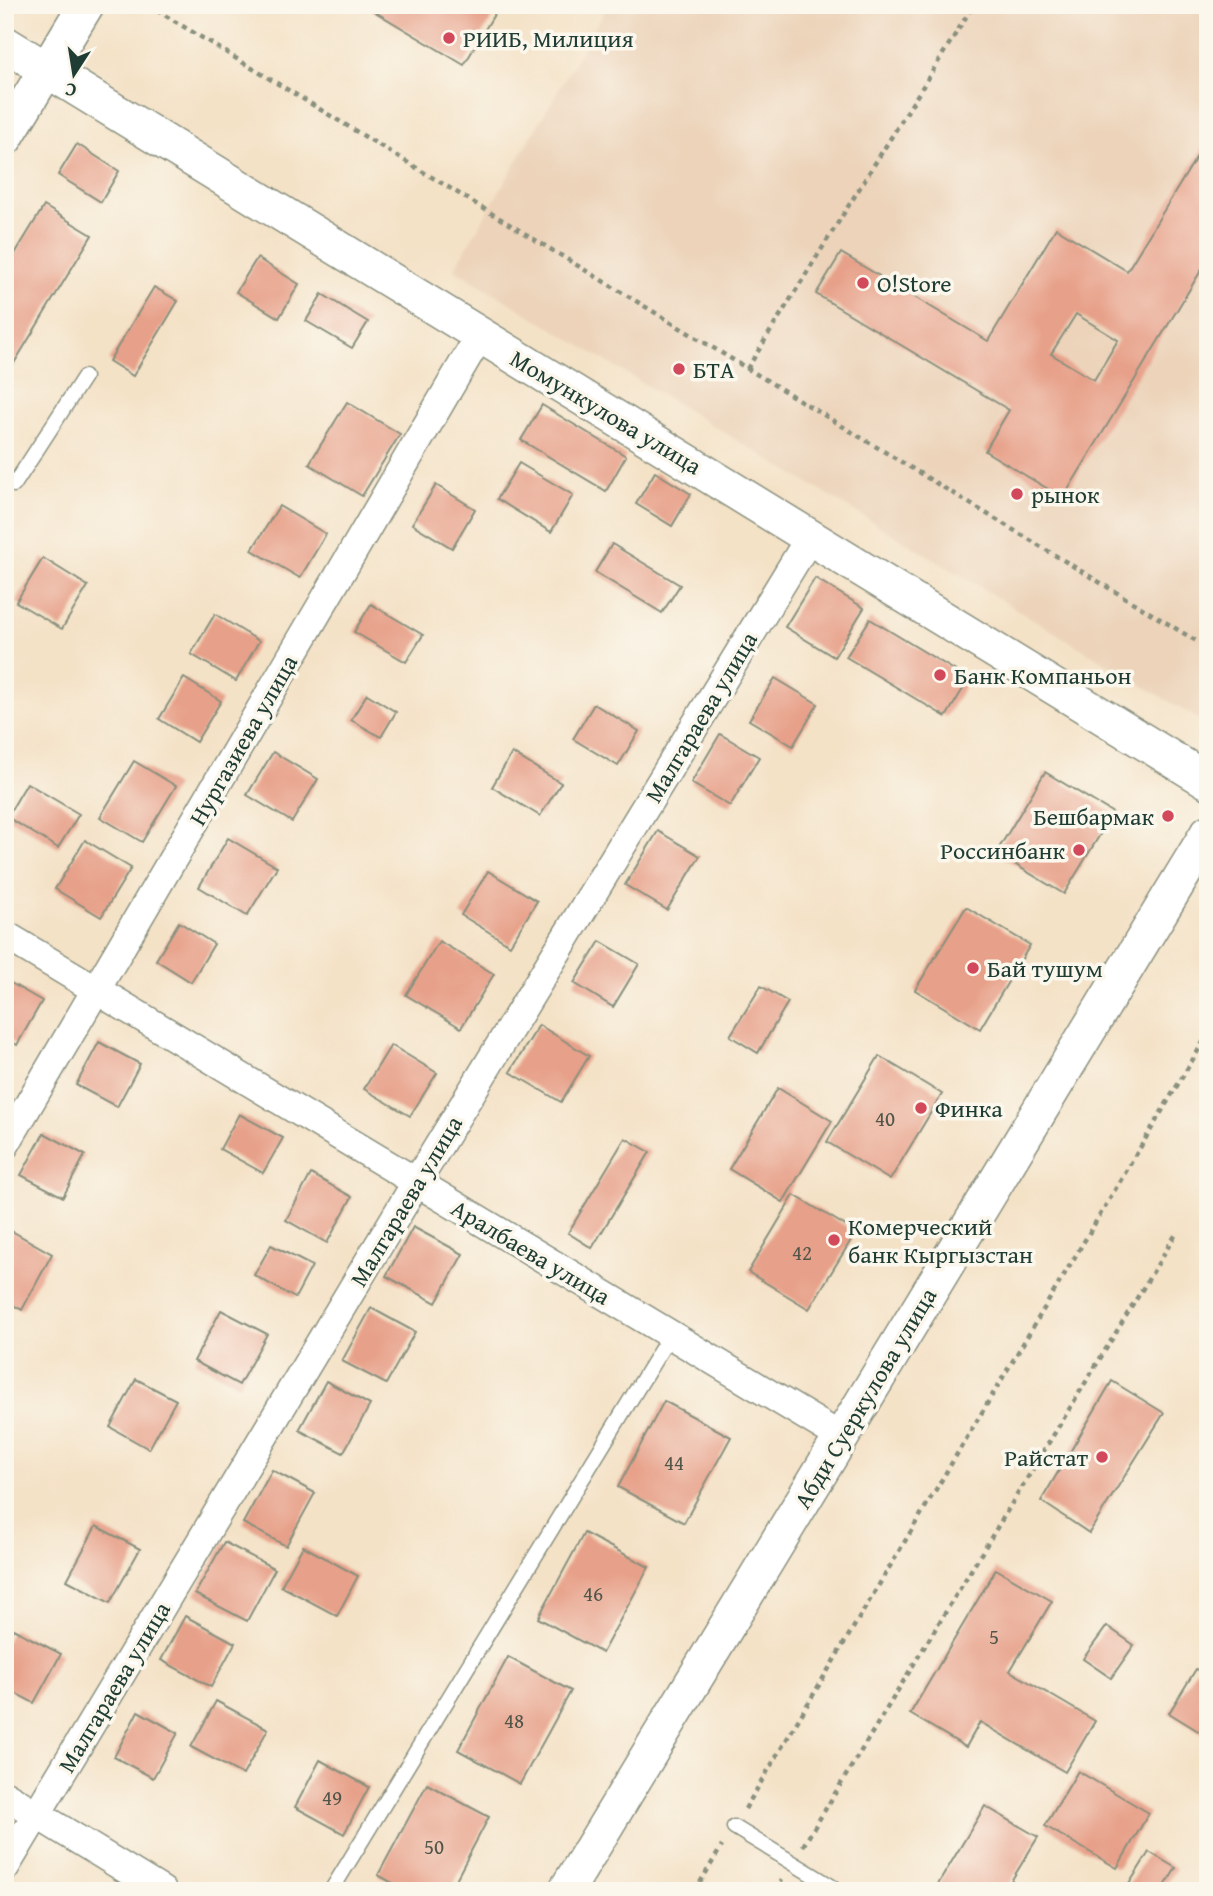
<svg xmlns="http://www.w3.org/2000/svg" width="1213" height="1896" viewBox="0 0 1213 1896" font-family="'Gentium Book Plus',serif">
<rect width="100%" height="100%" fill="#fbf7ec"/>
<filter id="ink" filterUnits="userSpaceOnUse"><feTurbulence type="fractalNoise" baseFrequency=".0143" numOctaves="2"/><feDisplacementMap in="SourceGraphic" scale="14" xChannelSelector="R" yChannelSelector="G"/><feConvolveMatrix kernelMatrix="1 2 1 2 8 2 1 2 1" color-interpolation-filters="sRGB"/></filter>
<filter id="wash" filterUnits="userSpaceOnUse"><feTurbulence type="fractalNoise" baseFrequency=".00686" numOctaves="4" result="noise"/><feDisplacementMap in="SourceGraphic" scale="28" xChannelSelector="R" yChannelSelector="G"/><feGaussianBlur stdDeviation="1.57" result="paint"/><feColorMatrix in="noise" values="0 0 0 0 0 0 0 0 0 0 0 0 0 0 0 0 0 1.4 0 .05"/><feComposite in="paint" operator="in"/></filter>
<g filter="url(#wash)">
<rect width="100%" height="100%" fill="#f4e2c7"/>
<!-- built -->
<path fill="#ecd3b9" d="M 608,5 L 1208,5 L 1208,719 L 1205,723 L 454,269 Z"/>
<g id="blocks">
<!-- building -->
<g fill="#e7a089" fill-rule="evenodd">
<path d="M 369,5 L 487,5 L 496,11 L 464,65 L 367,7 Z"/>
<path d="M 1208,138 L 1208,259 L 1063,498 L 985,451 L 1009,410 L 816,294 L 841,253 L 988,341 L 1056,228 L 1127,271 ZM 1076,314 L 1118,340 L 1094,380 L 1051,354 Z"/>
<path d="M 77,144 L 119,171 L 101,202 L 58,175 Z"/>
<path d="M 44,206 L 92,235 L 5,378 L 5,270 Z"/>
<path d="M 257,258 L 299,284 L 279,318 L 236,292 Z"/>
<path d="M 154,287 L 178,301 L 133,376 L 109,361 Z"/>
<path d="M 322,294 L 368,322 L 352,348 L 306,321 Z"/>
<path d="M 347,402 L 400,434 L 362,496 L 309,464 Z"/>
<path d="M 542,405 L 626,456 L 606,491 L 521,440 Z"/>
<path d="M 519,463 L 573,495 L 551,532 L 497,499 Z"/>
<path d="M 655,472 L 691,494 L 672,526 L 636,504 Z"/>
<path d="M 436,485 L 475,509 L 452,548 L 412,524 Z"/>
<path d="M 279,506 L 326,534 L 300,578 L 252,550 Z"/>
<path d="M 612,544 L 680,585 L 662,613 L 595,572 Z"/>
<path d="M 43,558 L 88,586 L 62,629 L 16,602 Z"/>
<path d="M 815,578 L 864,608 L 834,657 L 785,627 Z"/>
<path d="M 371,604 L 423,635 L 406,662 L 354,632 Z"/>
<path d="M 215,614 L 259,641 L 236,681 L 191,654 Z"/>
<path d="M 870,619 L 969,679 L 946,717 L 846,657 Z"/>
<path d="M 184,678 L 221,701 L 196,742 L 159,719 Z"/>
<path d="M 775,678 L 818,704 L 793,746 L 749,720 Z"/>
<path d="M 367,694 L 396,712 L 381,737 L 351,720 Z"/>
<path d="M 594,704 L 639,731 L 618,766 L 573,739 Z"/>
<path d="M 720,734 L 759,757 L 730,806 L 691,783 Z"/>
<path d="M 273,752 L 318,779 L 292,822 L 247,795 Z"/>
<path d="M 512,753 L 561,783 L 540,816 L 492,787 Z"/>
<path d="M 134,761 L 176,786 L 142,842 L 100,817 Z"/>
<path d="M 1045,772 L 1113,813 L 1064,894 L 996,853 Z"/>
<path d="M 27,783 L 79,814 L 58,848 L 7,817 Z"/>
<path d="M 658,831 L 700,856 L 667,910 L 625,885 Z"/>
<path d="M 228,838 L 277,867 L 247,916 L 199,887 Z"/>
<path d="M 85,840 L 131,868 L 101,917 L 55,889 Z"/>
<path d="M 488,871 L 537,901 L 510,945 L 461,915 Z"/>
<path d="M 966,907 L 1030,945 L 980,1029 L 915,990 Z"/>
<path d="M 179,922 L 214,944 L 191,982 L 156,960 Z"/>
<path d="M 439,941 L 494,974 L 461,1028 L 406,995 Z"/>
<path d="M 600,941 L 639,964 L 613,1007 L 574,983 Z"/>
<path d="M 9,982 L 42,1001 L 17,1045 L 5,1038 L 5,988 Z"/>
<path d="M 761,986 L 788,1002 L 758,1053 L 730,1036 Z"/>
<path d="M 539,1025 L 589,1056 L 561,1102 L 510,1072 Z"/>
<path d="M 99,1042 L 140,1064 L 117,1107 L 76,1085 Z"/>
<path d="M 391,1045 L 437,1073 L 410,1116 L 364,1089 Z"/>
<path d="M 879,1056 L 942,1094 L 890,1180 L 827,1142 Z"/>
<path d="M 778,1088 L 832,1121 L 783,1202 L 729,1169 Z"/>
<path d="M 239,1114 L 283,1138 L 263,1173 L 220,1149 Z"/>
<path d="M 44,1133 L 85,1155 L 63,1197 L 21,1175 Z"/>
<path d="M 625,1138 L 650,1152 L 592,1248 L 568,1233 Z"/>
<path d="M 311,1174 L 352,1197 L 327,1243 L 286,1220 Z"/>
<path d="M 794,1195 L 856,1232 L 809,1309 L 748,1272 Z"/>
<path d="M 413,1227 L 463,1254 L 436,1303 L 386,1276 Z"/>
<path d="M 10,1230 L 52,1254 L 22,1310 L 5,1301 L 5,1238 Z"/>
<path d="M 271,1245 L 312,1266 L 295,1298 L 254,1275 Z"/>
<path d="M 371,1308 L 415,1332 L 386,1384 L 342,1361 Z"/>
<path d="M 221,1310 L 267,1334 L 239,1385 L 194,1361 Z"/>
<path d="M 136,1379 L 176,1400 L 149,1449 L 110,1427 Z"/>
<path d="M 326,1381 L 370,1405 L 343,1453 L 299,1430 Z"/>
<path d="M 1112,1381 L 1164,1413 L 1089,1533 L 1041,1501 Z"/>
<path d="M 664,1401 L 731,1437 L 684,1523 L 618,1487 Z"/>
<path d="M 272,1470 L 315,1493 L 286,1546 L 243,1523 Z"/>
<path d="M 96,1526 L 140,1549 L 110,1603 L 67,1580 Z"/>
<path d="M 584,1533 L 649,1567 L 602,1653 L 538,1618 Z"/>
<path d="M 224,1542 L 275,1569 L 247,1621 L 195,1594 Z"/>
<path d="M 303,1546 L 358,1576 L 337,1616 L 281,1586 Z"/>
<path d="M 996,1569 L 1052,1601 L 1010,1671 L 1095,1721 L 1065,1772 L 980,1722 L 966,1747 L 910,1714 Z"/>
<path d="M 185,1616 L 235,1643 L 211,1687 L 161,1660 Z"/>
<path d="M 1107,1626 L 1134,1645 L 1111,1678 L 1083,1659 Z"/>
<path d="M 13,1629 L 61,1654 L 34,1703 L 5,1688 L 5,1643 Z"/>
<path d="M 508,1657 L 571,1691 L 520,1784 L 458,1750 Z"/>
<path d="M 1196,1669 L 1208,1676 L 1208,1737 L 1169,1713 Z"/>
<path d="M 216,1701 L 268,1729 L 243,1775 L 191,1747 Z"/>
<path d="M 138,1711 L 178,1733 L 153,1778 L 114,1757 Z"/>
<path d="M 320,1760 L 369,1787 L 344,1834 L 295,1807 Z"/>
<path d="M 1078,1771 L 1149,1813 L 1117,1868 L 1045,1826 Z"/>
<path d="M 427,1784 L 489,1817 L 450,1891 L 407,1891 L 378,1875 Z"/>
<path d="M 985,1806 L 1038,1837 L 1005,1891 L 934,1891 Z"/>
<path d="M 1149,1852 L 1176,1868 L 1162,1891 L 1129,1891 L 1126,1889 Z"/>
</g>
</g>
</g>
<g filter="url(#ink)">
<use href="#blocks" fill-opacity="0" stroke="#8a907e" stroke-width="2"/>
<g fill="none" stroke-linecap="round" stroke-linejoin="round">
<!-- service casing -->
<g stroke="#8a907e" stroke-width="17">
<g id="service">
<path d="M 5,479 L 14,485 L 84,377"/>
<path d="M 734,1827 L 839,1891"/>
<path d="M 331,1891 L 670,1335"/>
</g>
</g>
<!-- minor casing -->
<g stroke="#8a907e" stroke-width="31">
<g id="minor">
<path d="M 5,935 L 841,1437"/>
<path d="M 5,1145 L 480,335"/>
<path d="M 5,1795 L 162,1891"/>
<path d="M 5,1867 L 416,1183 L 810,537"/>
</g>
</g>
<!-- tertiary casing -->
<g stroke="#8a907e" stroke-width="38">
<g id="tertiary">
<path d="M 5,44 L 1208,781"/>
<path d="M 5,138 L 86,5"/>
<path d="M 566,1891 L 1208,833"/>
</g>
</g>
<!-- path -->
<g stroke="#8a907e" stroke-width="4.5" stroke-dasharray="5 5" stroke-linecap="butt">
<path d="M 27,5 L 28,6"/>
<path d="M 148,5 L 1208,648"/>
<path d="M 747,369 L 971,9"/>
<path d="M 745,1809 L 1208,1034"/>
<path d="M 803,1846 L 1176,1234"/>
<path d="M 695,1891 L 722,1846"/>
<path d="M 776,1891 L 782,1880"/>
</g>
<!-- service -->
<use href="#service" stroke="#fff" stroke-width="14"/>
<!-- minor -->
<use href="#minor" stroke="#fff" stroke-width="28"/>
<!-- tertiary -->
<use href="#tertiary" stroke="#fff" stroke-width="35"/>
</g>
</g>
<!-- markers -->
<g fill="#d1495b" stroke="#fbf7ec" stroke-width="2.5">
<circle cx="449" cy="38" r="7"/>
<circle cx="863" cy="283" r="7"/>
<circle cx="679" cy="369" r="7"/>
<circle cx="1017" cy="494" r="7"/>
<circle cx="940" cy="675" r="7"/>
<circle cx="1168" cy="816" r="7"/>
<circle cx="1079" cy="850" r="7"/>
<circle cx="973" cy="968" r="7"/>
<circle cx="921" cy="1108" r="7"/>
<circle cx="834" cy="1240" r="7"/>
<circle cx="1102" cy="1457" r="7"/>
</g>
<g text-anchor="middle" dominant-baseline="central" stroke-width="7" stroke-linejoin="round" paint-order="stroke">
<!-- number labels -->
<g font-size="21" fill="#515649">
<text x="885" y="1118">40</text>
<text x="802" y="1252">42</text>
<text x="674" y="1462">44</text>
<text x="593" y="1593">46</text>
<text x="994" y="1636">5</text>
<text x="514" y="1720">48</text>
<text x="332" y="1797">49</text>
<text x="434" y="1846">50</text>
</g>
<!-- poi labels -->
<g font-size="24" fill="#1f3d34" stroke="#fbf7ec" text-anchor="start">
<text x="463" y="38">РИИБ, Милиция</text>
<text x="877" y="283">O!Store</text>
<text x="693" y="369">БТА</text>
<text x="1031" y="494">рынок</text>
<text x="954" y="675">Банк Компаньон</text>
<text x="1154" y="816" text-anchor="end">Бешбармак</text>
<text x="1065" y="850" text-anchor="end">Россинбанк</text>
<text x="987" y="968">Бай тушум</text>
<text x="935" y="1108">Финка</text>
<text x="848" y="1226">Комерческий<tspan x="848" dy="28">банк Кыргызстан</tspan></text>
<text x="1088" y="1457" text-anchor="end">Райстат</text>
</g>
<!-- street labels -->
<g font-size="24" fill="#1f3d34" stroke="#fbf7ec">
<text transform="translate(606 412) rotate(31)">Момункулова улица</text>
<text transform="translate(701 717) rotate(-59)">Малгараева улица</text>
<text transform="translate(243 740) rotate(-60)">Нургазиева улица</text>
<text transform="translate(406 1201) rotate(-59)">Малгараева улица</text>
<text transform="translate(531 1252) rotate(31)">Аралбаева улица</text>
<text transform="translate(865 1398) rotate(-59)">Абди Суеркулова улица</text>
<text transform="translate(114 1687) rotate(-59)">Малгараева улица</text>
</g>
</g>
<!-- margin -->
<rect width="1213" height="1896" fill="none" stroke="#fbf7ec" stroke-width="28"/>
<!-- north arrow -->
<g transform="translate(74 74) rotate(192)" stroke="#fbf7ec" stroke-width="5" paint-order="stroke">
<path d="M0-5L12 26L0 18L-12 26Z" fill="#1f3d34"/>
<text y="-10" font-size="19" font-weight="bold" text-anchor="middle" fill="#1f3d34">С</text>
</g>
</svg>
